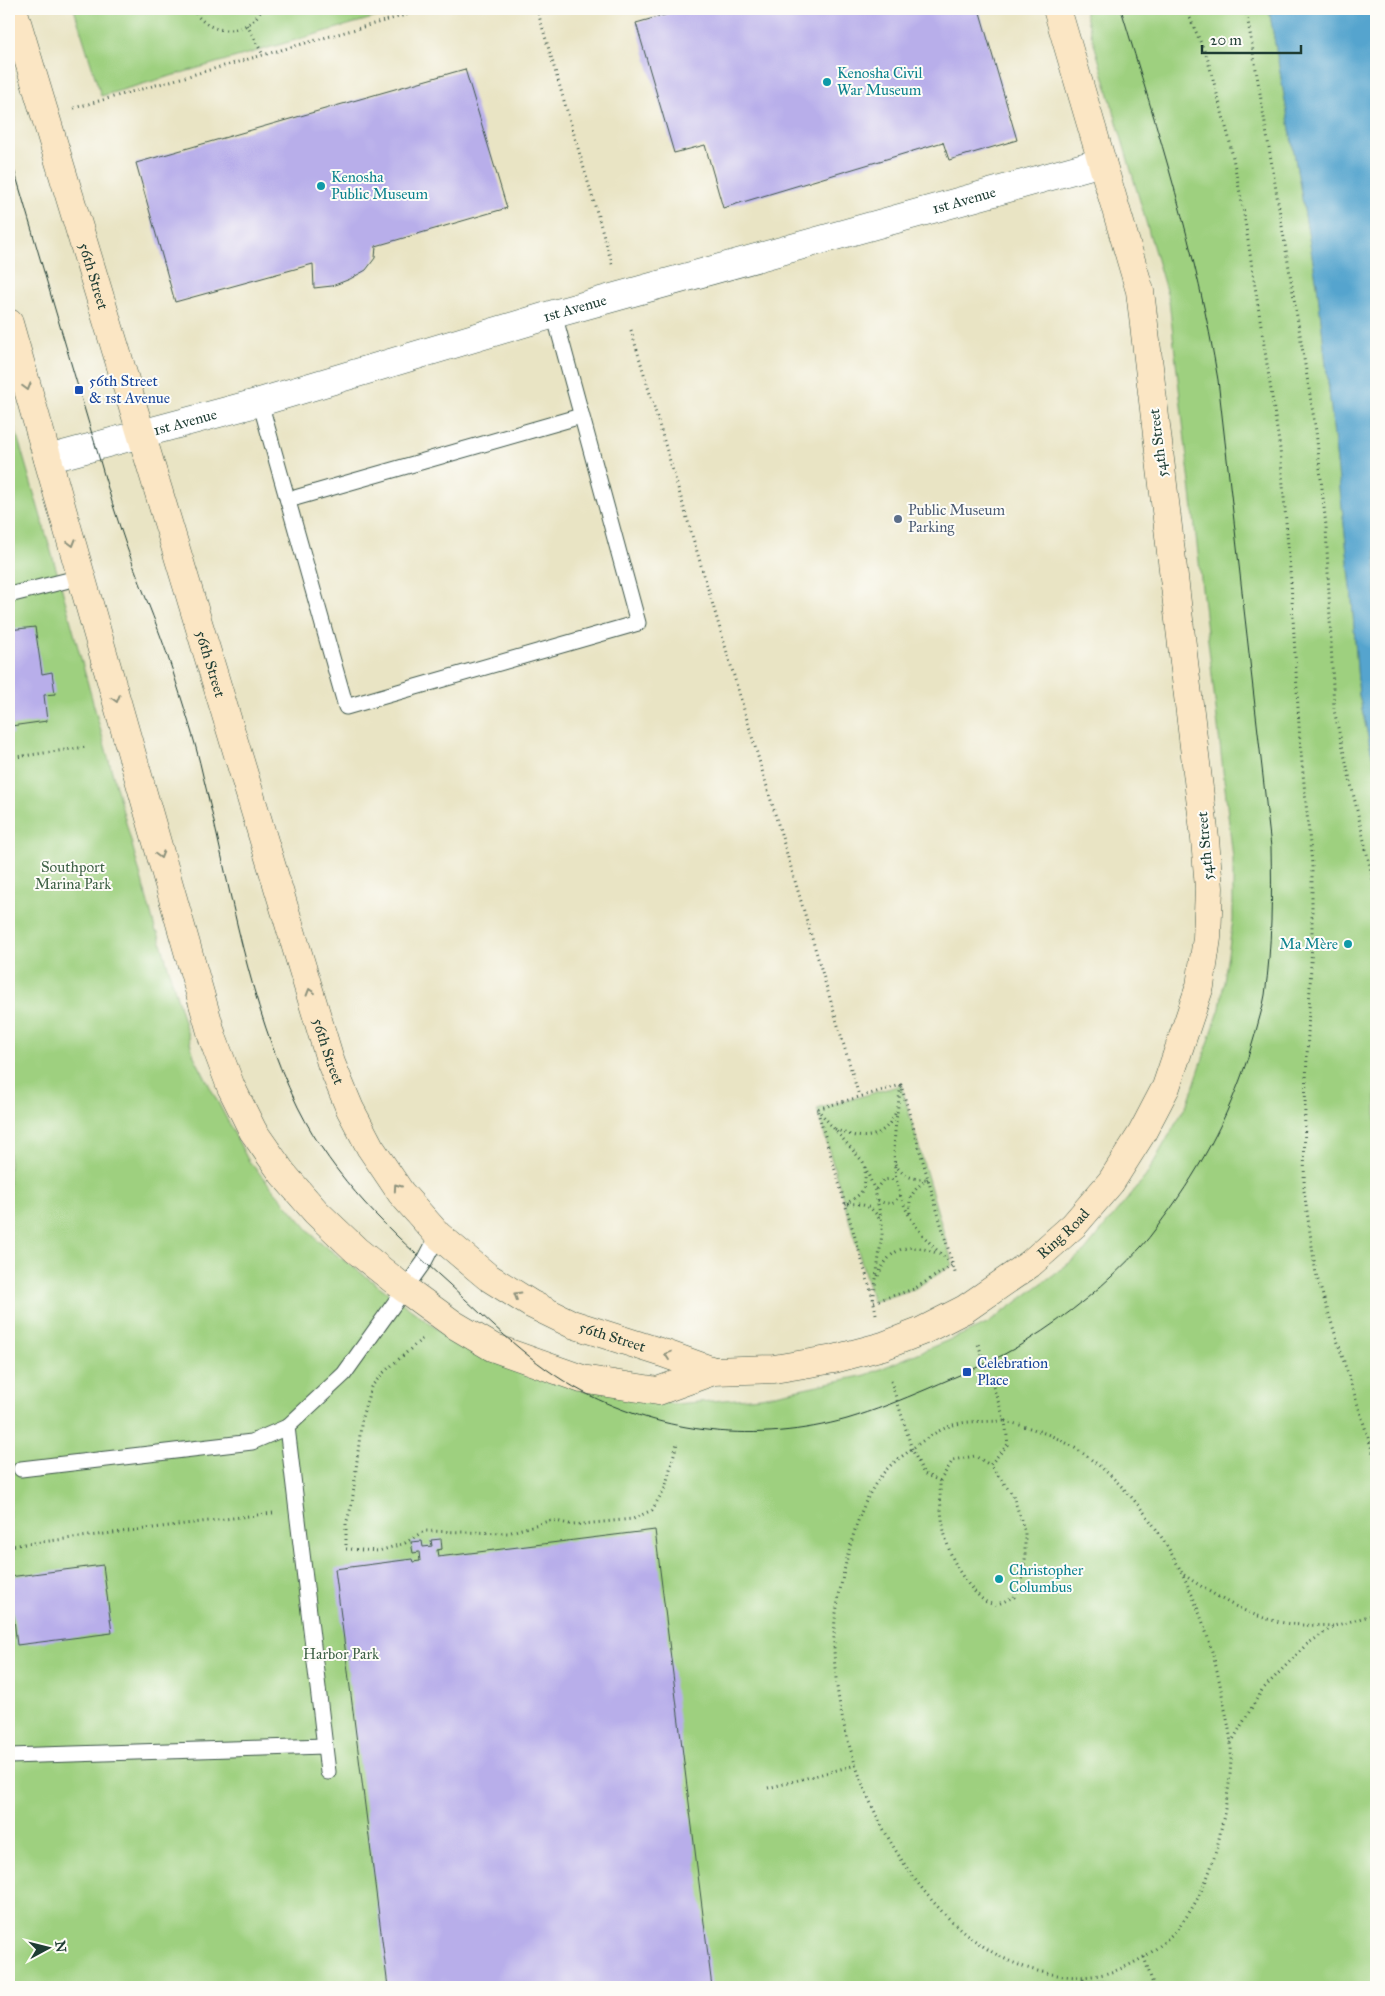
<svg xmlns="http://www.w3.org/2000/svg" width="1385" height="1996" viewBox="0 0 1385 1996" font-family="'IM FELL Great Primer',serif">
<rect width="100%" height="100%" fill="#fdfcf7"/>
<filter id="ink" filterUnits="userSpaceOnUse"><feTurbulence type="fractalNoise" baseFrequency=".02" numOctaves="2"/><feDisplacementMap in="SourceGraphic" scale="10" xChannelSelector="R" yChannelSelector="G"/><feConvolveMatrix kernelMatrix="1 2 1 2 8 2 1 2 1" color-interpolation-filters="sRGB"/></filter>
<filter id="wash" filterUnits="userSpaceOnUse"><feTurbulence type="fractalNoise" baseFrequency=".0096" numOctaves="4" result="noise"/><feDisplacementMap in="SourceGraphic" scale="20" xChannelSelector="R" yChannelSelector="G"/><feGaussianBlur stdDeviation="1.12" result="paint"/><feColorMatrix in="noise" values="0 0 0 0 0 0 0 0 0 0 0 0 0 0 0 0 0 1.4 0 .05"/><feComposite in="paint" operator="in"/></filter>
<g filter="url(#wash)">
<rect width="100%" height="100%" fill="#e9e4c4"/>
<!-- green -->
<g fill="#9ed07f" stroke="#5e865a">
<path d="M 74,9 L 404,9 L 101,96 Z"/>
<path d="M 1084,9 L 1269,9 L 1317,284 L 1351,587 L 1359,695 L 1376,773 L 1376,1987 L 9,1987 L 9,408 L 60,582 L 156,932 L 158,932 L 194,1056 L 248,1160 L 318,1241 L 452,1340 L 531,1376 L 674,1404 L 761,1397 L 866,1375 L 987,1324 L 1084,1252 L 1146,1176 L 1189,1100 L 1220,1008 L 1233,920 L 1233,858 L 1169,301 Z"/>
<path d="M 901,1085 L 953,1265 L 914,1289 L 873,1302 L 817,1109 Z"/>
</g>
<!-- water -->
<path fill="#54a4ce" stroke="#3a7081" d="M 1269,9 L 1376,9 L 1376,773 L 1359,695 L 1351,587 L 1317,284 Z"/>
<g id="blocks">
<!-- building -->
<g fill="#b8aeea">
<path d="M 686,9 L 979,9 L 1017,140 L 949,160 L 943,142 L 723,208 L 705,145 L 674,153 L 636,23 Z"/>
<path d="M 465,69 L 507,208 L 376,246 L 375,258 L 366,270 L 350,279 L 332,286 L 314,288 L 313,264 L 175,302 L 136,163 Z"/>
<path d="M 35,627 L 42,674 L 52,672 L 55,694 L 44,695 L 47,721 L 11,726 L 13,734 L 9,735 L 9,630 Z"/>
<path d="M 655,1530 L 712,1987 L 388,1987 L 335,1569 L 412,1559 L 413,1562 L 420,1561 L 419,1552 L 413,1553 L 411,1542 L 422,1541 L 423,1547 L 432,1546 L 431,1540 L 441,1539 L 442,1549 L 437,1550 L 438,1557 Z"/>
<path d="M 103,1565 L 112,1633 L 17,1645 L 9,1577 Z"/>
</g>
</g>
</g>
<g filter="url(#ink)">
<use href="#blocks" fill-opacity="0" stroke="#3d564a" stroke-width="1"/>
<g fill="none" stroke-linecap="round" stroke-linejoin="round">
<!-- lane casing -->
<g stroke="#3d564a" stroke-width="17">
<g id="lane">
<path d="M 260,402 L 346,707 L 638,623 L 554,314"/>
<path d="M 288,500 L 581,416"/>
<path d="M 9,595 L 81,577"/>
<path d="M 287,1427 L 328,1772"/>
<path d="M 21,1469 L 252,1442 L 287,1427 L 344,1374 L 424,1262 L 438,1235"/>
<path d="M 9,1756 L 325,1746"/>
</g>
</g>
<!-- street casing -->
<g stroke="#3d564a" stroke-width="29">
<g id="street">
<path id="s1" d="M 48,459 L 260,402 L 554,314 L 1102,162"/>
</g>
</g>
<!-- secondary casing -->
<g stroke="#3d564a" stroke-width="29">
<g id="secondary">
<path id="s2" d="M 13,9 L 331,1063 L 350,1109 L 370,1147 L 401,1193 L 438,1235 L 488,1277 L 531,1304 L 572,1324 L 663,1353 L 713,1371"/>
<path id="s3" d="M 9,323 L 213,1039 L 231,1087 L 253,1131 L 283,1174 L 316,1212 L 356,1250 L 405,1289 L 453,1324 L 492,1347 L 582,1379 L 658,1391 L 713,1371 L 774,1369 L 834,1359 L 883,1346 L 922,1331 L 965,1309 L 1030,1264 L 1074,1225 L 1111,1182 L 1142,1133 L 1166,1087 L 1200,986 L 1207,938 L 1209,888 L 1205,839 L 1140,291 L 1057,9"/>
</g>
</g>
<!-- path -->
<g stroke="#3d564a" stroke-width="3" stroke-dasharray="1 4" stroke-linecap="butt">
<path d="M 193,9 C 208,37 247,37 262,9"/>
<path d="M 537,9 L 613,267"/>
<path d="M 1186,9 L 1207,57 L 1229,138 L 1243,208 L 1280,449 L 1291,582 L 1300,743 L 1312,864 L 1312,940 L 1305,1104 L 1304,1191 L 1316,1274 L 1376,1462"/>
<path d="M 1246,9 L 1316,431 L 1326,526 L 1334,710 L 1376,893"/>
<path d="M 247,25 L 263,55"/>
<path d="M 74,108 L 427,9"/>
<path d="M 631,330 L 859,1096"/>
<path d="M 9,758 L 86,747"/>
<path d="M 817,1109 L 863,1162 L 875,1191 L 882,1222 L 882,1234 L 873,1302 L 914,1289 L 953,1265 C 940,1253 926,1241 916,1226 C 885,1183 894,1134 901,1085"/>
<path d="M 835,1129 C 861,1141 883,1141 896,1112"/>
<path d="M 895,1164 C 902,1176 913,1180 927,1179"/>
<path d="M 876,1189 L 883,1180 L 891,1179 L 896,1182"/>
<path d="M 878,1200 C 888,1206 895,1204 900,1194"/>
<path d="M 845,1204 C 864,1194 866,1188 865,1167"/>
<path d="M 848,1204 C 863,1203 872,1206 880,1220"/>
<path d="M 910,1213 C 908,1197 914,1188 928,1179"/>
<path d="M 878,1276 C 891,1244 912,1242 941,1255"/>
<path d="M 876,1314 L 873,1298 L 817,1109 L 901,1085 L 956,1276"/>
<path d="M 422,1339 L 383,1373 L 371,1387 L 362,1417 L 352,1504 L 346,1524 L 346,1549 L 379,1551 L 405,1543 L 424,1531 L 508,1533 L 552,1520 L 573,1525 L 633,1519 L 652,1510 L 665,1488 L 677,1443"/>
<path d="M 891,1381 L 912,1449 L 924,1474 L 940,1481 C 940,1524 945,1557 973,1590 C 980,1597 985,1604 995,1604 C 1001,1604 1008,1599 1014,1597 L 1022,1582 L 1025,1559 L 1025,1532 L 1013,1495 L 990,1465 L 1008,1444 L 1005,1421 L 977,1341"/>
<path d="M 1005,1421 C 1032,1428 1058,1436 1081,1452 C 1161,1507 1207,1607 1223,1700 C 1226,1715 1230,1730 1231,1745 C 1232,1775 1226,1805 1220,1834 C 1210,1883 1187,1932 1142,1958 C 1108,1978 1080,1981 1042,1972 C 947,1951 879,1841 852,1754 C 839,1715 831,1661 835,1620 C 838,1598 843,1575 848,1554 C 856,1524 867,1488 890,1466 C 897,1459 906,1454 913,1448 C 925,1439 938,1430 953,1425 C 969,1420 987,1422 1005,1421 Z"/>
<path d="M 940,1481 L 953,1460 L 975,1456 L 990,1465"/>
<path d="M 9,1546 L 273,1513"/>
<path d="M 1184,1575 C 1214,1595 1244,1615 1280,1622 C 1297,1626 1316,1625 1333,1626"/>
<path d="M 1231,1743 L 1262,1690 L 1306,1645 L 1334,1626 L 1376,1614"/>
<path d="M 768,1788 L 856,1765"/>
<path d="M 1144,1957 L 1154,1987"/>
<path d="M 9,1961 L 16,1987"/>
<path d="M 1083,1978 L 1085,1987"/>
</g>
<!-- lane -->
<use href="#lane" stroke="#fff" stroke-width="15"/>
<!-- street -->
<use href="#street" stroke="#fff" stroke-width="28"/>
<!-- secondary -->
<use href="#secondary" stroke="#fbe6c4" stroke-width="28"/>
<!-- tram -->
<path stroke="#1f3d34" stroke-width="1" d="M 9,152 C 35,242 62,333 89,424 C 100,459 109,495 121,530 C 136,577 157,622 172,669 C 183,704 195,740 203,776 C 231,887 247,1003 298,1107 C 335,1181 389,1230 449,1284 C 491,1323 532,1365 583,1392 C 664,1434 758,1444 847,1419 C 874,1411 901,1400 927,1389 C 961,1374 996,1361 1027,1341 C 1069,1315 1108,1283 1141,1247 C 1152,1235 1161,1221 1171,1208 C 1210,1154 1238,1095 1256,1031 C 1259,1019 1263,1007 1265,995 C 1272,945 1272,897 1271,847 L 1218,380 C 1197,253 1158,131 1121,9"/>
</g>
<!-- one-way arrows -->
<defs><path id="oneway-chevron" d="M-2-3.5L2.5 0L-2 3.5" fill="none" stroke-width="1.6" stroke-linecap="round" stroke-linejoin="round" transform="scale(1.25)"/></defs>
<g stroke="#8d927c">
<use href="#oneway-chevron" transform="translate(27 387) rotate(74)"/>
<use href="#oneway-chevron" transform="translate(72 543) rotate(74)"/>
<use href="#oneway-chevron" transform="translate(116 699) rotate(74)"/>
<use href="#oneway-chevron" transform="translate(160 855) rotate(74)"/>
<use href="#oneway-chevron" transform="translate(310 992) rotate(-107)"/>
<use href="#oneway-chevron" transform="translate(397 1187) rotate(-125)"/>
<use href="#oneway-chevron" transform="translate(517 1295) rotate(-149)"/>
<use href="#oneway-chevron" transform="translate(668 1355) rotate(-161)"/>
</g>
</g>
<!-- markers -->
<g fill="#0f9aa8" stroke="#fdfcf7" stroke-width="2">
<circle cx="827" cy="82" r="5"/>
<circle cx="321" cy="186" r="5"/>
<circle cx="1348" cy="944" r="5"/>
<circle cx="999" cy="1579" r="5"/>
</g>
<g fill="#1a4fb4" stroke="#fdfcf7" stroke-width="2">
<rect x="74" y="385" width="10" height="10" rx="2.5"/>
<rect x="962" y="1367" width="10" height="10" rx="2.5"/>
</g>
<circle fill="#5c6f8a" stroke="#fdfcf7" stroke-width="2" cx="898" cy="519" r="5"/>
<g text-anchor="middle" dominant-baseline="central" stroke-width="4" stroke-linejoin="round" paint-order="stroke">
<!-- culture labels -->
<g font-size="15" fill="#0d838f" stroke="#fdfcf7" text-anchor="start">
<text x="837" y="73">Kenosha Civil<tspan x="837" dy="17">War Museum</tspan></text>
<text x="331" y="177">Kenosha<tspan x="331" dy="17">Public Museum</tspan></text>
<text x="1338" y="944" text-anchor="end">Ma Mère</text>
<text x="1009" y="1570">Christopher<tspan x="1009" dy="17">Columbus</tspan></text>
</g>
<!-- street labels -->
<g font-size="15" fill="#1f3d34" stroke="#fdfcf7">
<text stroke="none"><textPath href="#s1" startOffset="952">1st Avenue</textPath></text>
<text stroke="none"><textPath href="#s2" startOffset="279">56th Street</textPath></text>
<text stroke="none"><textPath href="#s1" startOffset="548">1st Avenue</textPath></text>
<text stroke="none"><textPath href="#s1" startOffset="142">1st Avenue</textPath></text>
<text transform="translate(1158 443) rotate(-97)">54th Street</text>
<text stroke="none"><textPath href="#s2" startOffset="684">56th Street</textPath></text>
<text transform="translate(1205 846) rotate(-95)">54th Street</text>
<text stroke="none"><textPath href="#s2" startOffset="1089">56th Street</textPath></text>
<text stroke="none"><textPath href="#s3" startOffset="1788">Ring Road</textPath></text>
<text stroke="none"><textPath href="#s2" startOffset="1509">56th Street</textPath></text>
</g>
<!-- transit labels -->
<g font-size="15" fill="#164399" stroke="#fdfcf7" text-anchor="start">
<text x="89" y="381">56th Street<tspan x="89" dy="17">&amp; 1st Avenue</tspan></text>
<text x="977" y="1363">Celebration<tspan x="977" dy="17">Place</tspan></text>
</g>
<!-- service labels -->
<g font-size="15" fill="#4e5e75" stroke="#fdfcf7" text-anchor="start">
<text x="908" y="510">Public Museum<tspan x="908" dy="17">Parking</tspan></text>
</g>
<!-- park labels -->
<g font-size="15" fill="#3f6247" stroke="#fdfcf7">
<text x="73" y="867">Southport<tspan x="73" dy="17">Marina Park</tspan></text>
<text x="341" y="1654">Harbor Park</text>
</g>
</g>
<!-- margin -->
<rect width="1385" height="1996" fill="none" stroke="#fdfcf7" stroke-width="30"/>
<!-- north arrow -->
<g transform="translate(48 1948) rotate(83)" stroke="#fdfcf7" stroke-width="4" paint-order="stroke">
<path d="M0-4L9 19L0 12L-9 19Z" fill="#1f3d34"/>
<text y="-8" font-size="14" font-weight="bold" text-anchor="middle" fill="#1f3d34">N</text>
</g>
<!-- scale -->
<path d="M1202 45v8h99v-8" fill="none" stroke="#1f3d34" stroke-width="2.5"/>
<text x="1210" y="45" font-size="15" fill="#1f3d34" stroke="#fdfcf7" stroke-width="4" paint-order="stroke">20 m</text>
</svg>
